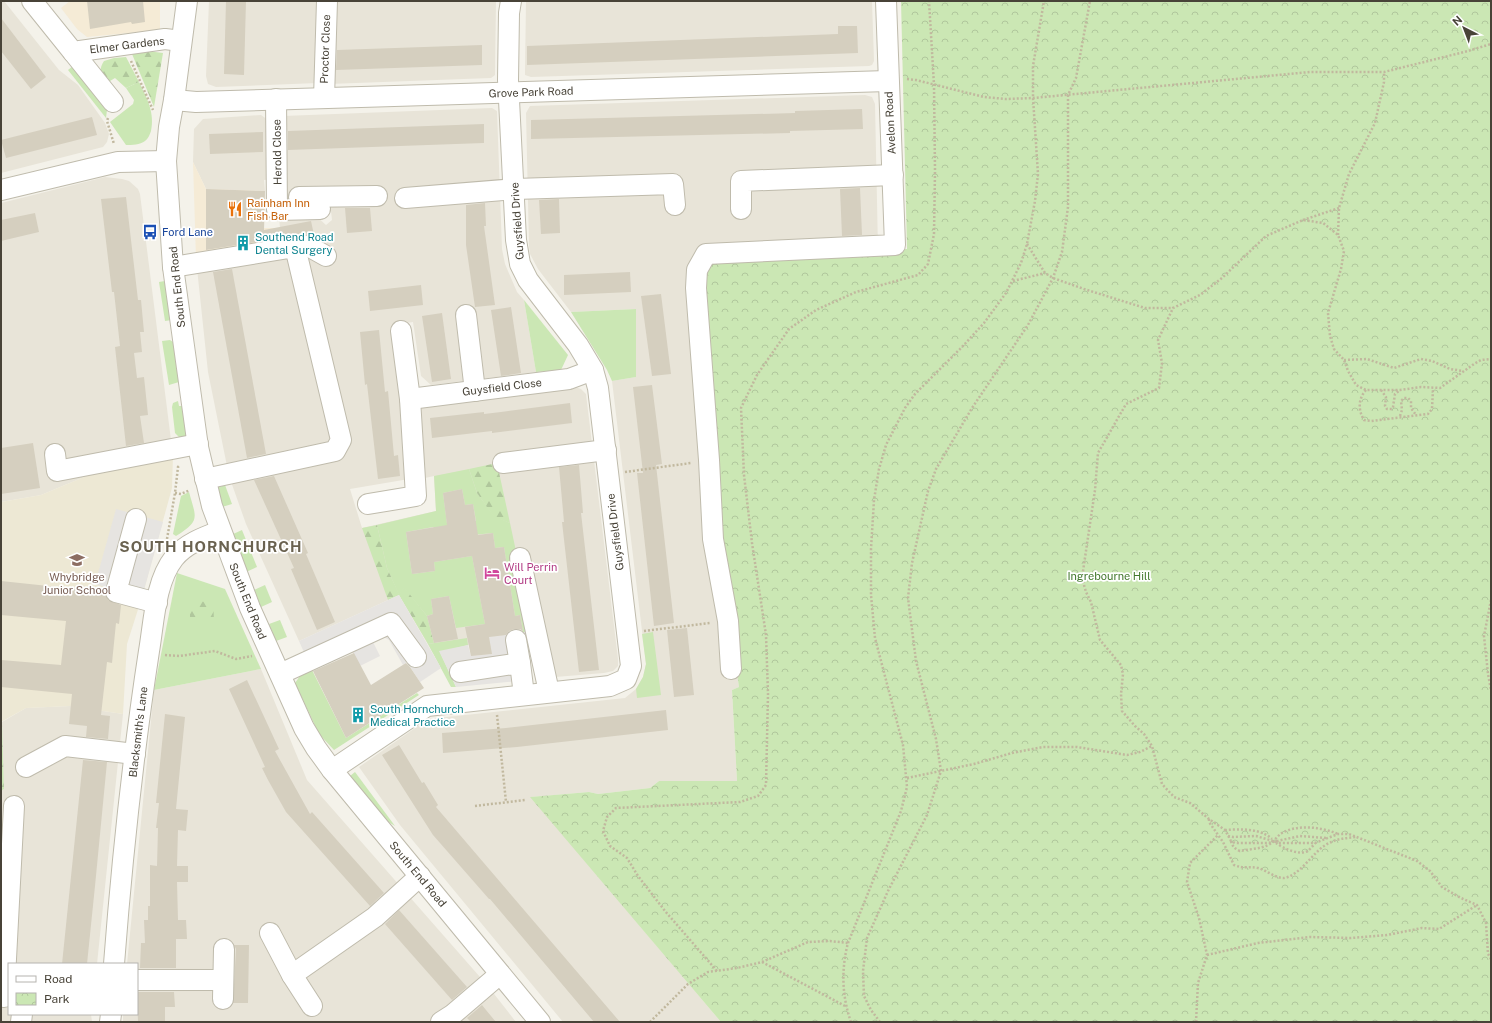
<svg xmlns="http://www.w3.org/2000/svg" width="1492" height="1023" viewBox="0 0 1492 1023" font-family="'Public Sans',sans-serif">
<defs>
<pattern id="forest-firs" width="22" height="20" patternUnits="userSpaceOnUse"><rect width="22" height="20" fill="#cbe7b4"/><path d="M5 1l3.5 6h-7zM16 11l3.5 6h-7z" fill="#b0c79c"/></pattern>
<pattern id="park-crowns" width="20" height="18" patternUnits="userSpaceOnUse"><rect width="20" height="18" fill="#cbe7b4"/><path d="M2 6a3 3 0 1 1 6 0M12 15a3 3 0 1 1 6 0" fill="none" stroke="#b0c79c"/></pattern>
</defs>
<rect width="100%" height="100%" fill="#f4f2ea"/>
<!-- residential -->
<g fill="#e8e4d8">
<path d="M 1,1 L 4,1 L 59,70 L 78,85 L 105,123 L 109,134 L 107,142 L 103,147 L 1,173 Z"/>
<path d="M 209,1 L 321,1 L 318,83 L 216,87 L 208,84 L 206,76 Z"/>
<path d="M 331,1 L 496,1 L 495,75 L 491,78 L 329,84 Z"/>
<path d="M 526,1 L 872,1 L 874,61 L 872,65 L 869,66 L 531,77 L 525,75 L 525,71 Z"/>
<path d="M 865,95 L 872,97 L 875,104 L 878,250 L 723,578 L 739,687 L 732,690 L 737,781 L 659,781 L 650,788 L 598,794 L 589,792 L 531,797 L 721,1022 L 563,1022 L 400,825 L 359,767 L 428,719 L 625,698 L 636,689 L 643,677 L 646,664 L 612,381 L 636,377 L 636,309 L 571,312 L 538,269 L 530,254 L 529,246 L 526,113 L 530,106 Z"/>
<path d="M 492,108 L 497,111 L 502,249 L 505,264 L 517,292 L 524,300 L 536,372 L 431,385 L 421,376 L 413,322 L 392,325 L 409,479 L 350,489 L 362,528 L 436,511 L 434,476 L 425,478 L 417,413 L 424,406 L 575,387 L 581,389 L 586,394 L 618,659 L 618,666 L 613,671 L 604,673 L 543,678 L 532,631 L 523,632 L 492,654 L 471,656 L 469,645 L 433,653 L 399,595 L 299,641 L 246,524 L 229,476 L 208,372 L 196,259 L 280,228 L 279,218 L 315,215 L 326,225 L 332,220 L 330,202 L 285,203 L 283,116 Z"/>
<path d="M 261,115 L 268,120 L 271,179 L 264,180 L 265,191 L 206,189 L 193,162 L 194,129 L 203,119 Z"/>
<path d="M 105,177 L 122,179 L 129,181 L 138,189 L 140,194 L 173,456 L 96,472 L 41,495 L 1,502 L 1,203 Z"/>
<path d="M 261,669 L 307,780 L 487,985 L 516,1022 L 123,1022 L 123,1014 L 137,1014 L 137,964 L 127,964 L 154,690 Z"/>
<path d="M 70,706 L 123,714 L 97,964 L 9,964 L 1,977 L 1,791 L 4,789 L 2,722 L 26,708 Z"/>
<path d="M 1,1007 L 9,1007 L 9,1014 L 91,1014 L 92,1022 L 1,1022 Z"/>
</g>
<!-- commercial -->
<g fill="#f5ebd6">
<path d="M 70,1 L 160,1 L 160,30 L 87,37 L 77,29 L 61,8 Z"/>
<path d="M 193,162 L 206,189 L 265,191 L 264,228 L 280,228 L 281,245 L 196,259 Z"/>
</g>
<!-- education -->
<path fill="#ede8d4" d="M 173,456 L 172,488 L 142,597 L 127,644 L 123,714 L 70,706 L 26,708 L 1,722 L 1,502 L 41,495 L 96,472 Z"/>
<!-- green -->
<g fill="#cbe7b4">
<path d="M 73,66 L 107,110 L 106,118 L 68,70 Z"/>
<path d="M 139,82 C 147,98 155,113 151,131 C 150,134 148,139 145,141 C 140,145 132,145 126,145 L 110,122 L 133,104 L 134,100 L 126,88 Z"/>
<path d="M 165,281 L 172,320 L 165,321 L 159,282 Z"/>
<path d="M 524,300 L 568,355 L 561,370 L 536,372 Z"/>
<path d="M 636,309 L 636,377 L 612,381 L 607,370 L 571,312 Z"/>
<path d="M 170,340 L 173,342 L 179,382 L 169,385 L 162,341 Z"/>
<path d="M 178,401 L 179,406 L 182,406 L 187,439 L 181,439 L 175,433 L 172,407 L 173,403 Z"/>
<path d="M 469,469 L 477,493 L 494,516 L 510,523 L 533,631 L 523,632 L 520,615 L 515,616 L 504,547 L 495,548 L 493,533 L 472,535 L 468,523 L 476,521 L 473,504 L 465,505 L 462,489 L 443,493 L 449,539 L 433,527 L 406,532 L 412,574 L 435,571 L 434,562 L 472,556 L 485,624 L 456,628 L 449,596 L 431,599 L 433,614 L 427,616 L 404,588 L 399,595 L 387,568 L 377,525 L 436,511 L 434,476 Z"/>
<path d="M 225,485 L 232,504 L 222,507 L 216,488 Z"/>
<path d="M 189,492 C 196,518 201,520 176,536 L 173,534 L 181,496 Z"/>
<path d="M 242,530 L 257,567 L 246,572 L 231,535 Z"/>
<path d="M 177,573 L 225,589 L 261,669 L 154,690 Z"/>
<path d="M 265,585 L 272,602 L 261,607 L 254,590 Z"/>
<path d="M 280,620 L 287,637 L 276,641 L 269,624 Z"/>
<path d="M 653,632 L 661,695 L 637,698 L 636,689 L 643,677 L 646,664 L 642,634 Z"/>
<path d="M 467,638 L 468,645 L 440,652 L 456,687 L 451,687 L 428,644 Z"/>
<path d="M 307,666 L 310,666 L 346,738 L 417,693 L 419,695 L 334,750 L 319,734 L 295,683 Z"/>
<path d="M 355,772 L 395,826 L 382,818 L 350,776 Z"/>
</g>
<!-- forest -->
<g fill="url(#forest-firs)">
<path d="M 147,51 L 163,53 L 154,107 L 132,54 Z"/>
<path d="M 126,57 L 139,82 L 126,88 L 115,78 L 110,81 L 105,80 C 100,73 99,69 104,61 L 114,58 Z"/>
<path d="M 497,463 L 510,523 L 494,517 L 477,493 L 469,469 Z"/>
<path d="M 377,525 L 387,568 L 399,594 L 404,587 L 427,616 L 434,643 L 428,644 L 399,595 L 388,600 L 362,528 Z"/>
<path d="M 190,601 L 213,602 L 214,620 L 190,619 Z"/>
<path d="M 1,722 L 2,722 L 4,789 L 1,791 Z"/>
</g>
<!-- park -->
<path fill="url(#park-crowns)" d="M 901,1 L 1491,1 L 1491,1022 L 721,1022 L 530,797 L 589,792 L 598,794 L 650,788 L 659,781 L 737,781 L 732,690 L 739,687 L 723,578 L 700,271 L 712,257 L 907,249 Z"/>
<!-- parking -->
<g fill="#e6e4e1">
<path d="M 116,509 L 163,522 L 142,597 L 95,584 Z"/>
<path d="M 399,595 L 441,668 L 420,682 L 407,662 L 403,665 L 389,640 L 382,636 L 372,640 L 380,656 L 360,666 L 351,649 L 310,666 L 299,641 Z"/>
<path d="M 533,631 L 538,655 L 525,656 L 529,680 L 456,687 L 439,651 L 468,645 L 471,656 L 492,654 L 489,637 Z"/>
</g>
<!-- building -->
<g fill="#d5cfbf">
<path d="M 87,1 L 143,1 L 145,22 L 132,24 L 131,22 L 90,29 Z"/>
<path d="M 226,1 L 246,1 L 244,75 L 224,74 Z"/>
<path d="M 1,18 L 46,77 L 31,89 L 1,51 Z"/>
<path d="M 838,26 L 857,26 L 858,53 L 527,65 L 527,46 L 838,34 Z"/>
<path d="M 482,45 L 482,65 L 336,70 L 337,50 Z"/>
<path d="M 862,109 L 863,129 L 790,131 L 790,133 L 531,139 L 531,120 L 795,113 L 795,111 Z"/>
<path d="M 92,117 L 97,135 L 6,158 L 1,140 Z"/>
<path d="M 484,124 L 484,143 L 288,150 L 288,131 Z"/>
<path d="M 263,132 L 263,152 L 210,154 L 209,134 Z"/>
<path d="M 860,188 L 862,235 L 842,236 L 840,189 Z"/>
<path d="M 206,189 L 265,191 L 264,230 L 311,221 L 314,235 L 293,236 L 206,250 Z"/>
<path d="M 126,197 L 138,300 L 141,300 L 144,332 L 140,332 L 142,352 L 134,353 L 137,378 L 144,377 L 148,415 L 140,416 L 144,443 L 126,446 L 115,347 L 120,346 L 114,292 L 112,292 L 101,199 Z"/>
<path d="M 559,199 L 560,233 L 541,234 L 539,200 Z"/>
<path d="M 485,203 L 486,226 L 484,226 L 495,305 L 475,307 L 466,245 L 466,205 Z"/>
<path d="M 345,208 L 370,208 L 372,231 L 347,233 Z"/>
<path d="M 35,213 L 39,232 L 1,241 L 1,220 Z"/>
<path d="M 232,269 L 266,454 L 247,458 L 213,272 Z"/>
<path d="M 630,272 L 631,292 L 564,295 L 564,275 Z"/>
<path d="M 421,285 L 423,305 L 370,311 L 368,291 Z"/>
<path d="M 661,294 L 671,374 L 652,376 L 641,296 Z"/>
<path d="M 511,307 L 521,373 L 501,376 L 491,310 Z"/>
<path d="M 442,313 L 451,379 L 432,382 L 422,316 Z"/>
<path d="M 379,330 L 385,392 L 388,391 L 394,456 L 398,455 L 400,476 L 378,479 L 367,384 L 365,385 L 360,332 Z"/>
<path d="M 652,385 L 662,464 L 656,465 L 674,623 L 654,626 L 637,473 L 643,473 L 633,387 Z"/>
<path d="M 570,403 L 572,423 L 492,433 L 492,431 L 432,438 L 430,418 L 484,412 L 484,414 L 501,412 Z"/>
<path d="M 33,443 L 40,488 L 1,494 L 1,448 Z"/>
<path d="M 579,465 L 583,513 L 581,513 L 599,670 L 579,672 L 562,522 L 564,522 L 559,467 Z"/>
<path d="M 274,476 L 308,553 L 306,554 L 335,622 L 317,630 L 291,569 L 294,568 L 254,480 Z"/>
<path d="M 462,489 L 465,505 L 473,504 L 478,535 L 493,533 L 495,548 L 504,547 L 515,616 L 520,615 L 523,631 L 520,629 L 514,629 L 509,631 L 506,635 L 489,637 L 492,654 L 471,656 L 465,627 L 485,624 L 472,556 L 434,562 L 435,571 L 412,574 L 406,532 L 447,525 L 443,493 Z"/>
<path d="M 1,581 L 105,592 L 108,600 L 121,605 L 119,624 L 116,623 L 112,663 L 107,662 L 101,715 L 110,716 L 108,739 L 86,737 L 87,726 L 69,724 L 72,694 L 1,687 L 1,660 L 61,665 L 66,621 L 1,615 Z"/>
<path d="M 449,596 L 458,639 L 434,643 L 427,616 L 433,614 L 431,599 Z"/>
<path d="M 687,628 L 694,695 L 674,697 L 667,630 Z"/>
<path d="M 354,653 L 371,685 L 406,663 L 410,667 L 424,688 L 346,738 L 313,671 Z"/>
<path d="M 247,680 L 279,749 L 275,751 L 310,814 L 312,812 L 384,893 L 370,906 L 286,812 L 268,780 L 262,768 L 265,767 L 229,689 Z"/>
<path d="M 666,710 L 668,730 L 517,747 L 443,753 L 442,733 L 506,728 Z"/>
<path d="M 165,714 L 185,717 L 176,809 L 188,810 L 186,831 L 178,830 L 177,866 L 188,866 L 188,882 L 177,882 L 178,920 L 186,920 L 187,939 L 176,939 L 176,968 L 140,968 L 141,943 L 145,943 L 144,920 L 148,920 L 148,906 L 150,906 L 150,865 L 157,866 L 158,828 L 156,828 L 159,803 L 156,803 Z"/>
<path d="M 399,745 L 422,783 L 424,782 L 438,805 L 436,807 L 620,1022 L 594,1022 L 490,899 L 489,899 L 433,835 L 382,755 Z"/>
<path d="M 83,760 L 107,762 L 95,886 L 87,964 L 62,964 Z"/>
<path d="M 399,910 L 467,987 L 452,1000 L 385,924 Z"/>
<path d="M 234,945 L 249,945 L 248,1003 L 233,1003 L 236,949 Z"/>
<path d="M 137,992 L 174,992 L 175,1007 L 165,1007 L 165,1022 L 138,1022 Z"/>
<path d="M 482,1005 L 486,1010 L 496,1022 L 471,1022 L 467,1018 Z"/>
</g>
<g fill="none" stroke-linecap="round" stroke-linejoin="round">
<!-- minor casing -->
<g stroke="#bfbbac" stroke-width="22">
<g id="minor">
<path d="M 32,1 L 73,52 L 165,39 L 181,41"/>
<path d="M 187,1 L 174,100 L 169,127 L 166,161 L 173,267 L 198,447 L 212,506 L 250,608 L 304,728 L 316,748 L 332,770 L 540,1022"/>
<path d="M 73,52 L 113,102"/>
<path d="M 324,98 L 327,1"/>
<path d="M 276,99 L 277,210 L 320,209"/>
<path d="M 174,100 L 196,102 L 888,81"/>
<path d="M 1,190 L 118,162 L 166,161"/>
<path d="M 299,197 L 377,196"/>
<path d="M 405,198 L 515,189 L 673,184 L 675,205"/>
<path d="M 741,209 L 741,181 L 893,175"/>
<path d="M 295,247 L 308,246 L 326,256"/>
<path d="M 173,267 L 295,247 L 341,440 L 335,451 L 205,479"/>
<path d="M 466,315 L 475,391"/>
<path d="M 410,399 L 569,379 L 593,370"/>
<path d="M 55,454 L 57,471 L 198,444"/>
<path d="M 503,463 L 606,450"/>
<path d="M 368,504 L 416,496 L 410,399 L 401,331"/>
<path d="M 136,519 L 116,592 L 157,603"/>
<path d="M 520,558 L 549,692"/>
<path d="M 516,640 L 520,663"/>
<path d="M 731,669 L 728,621 L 713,539 L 709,460 L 696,288 L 697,270 L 706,254 L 895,245 L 886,1"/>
<path d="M 460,672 L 520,663 L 524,695"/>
<path d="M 280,674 L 391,623 L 416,657"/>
<path d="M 26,767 L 65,746 L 135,754"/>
<path d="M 332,770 L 427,706 L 610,686 L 626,679 L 631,666 L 598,388 L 593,370 L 578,345 L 528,280 L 520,264 L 516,240 L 508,80 L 509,13 L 511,1"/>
<path d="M 270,933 L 292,975 L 312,1006"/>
<path d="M 114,964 C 122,859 133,755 149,651 C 154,622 155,582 174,558 C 185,544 204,537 220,531"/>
<path d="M 292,975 L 375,917 L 420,876"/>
<path d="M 137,980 L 223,980"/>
<path d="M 4,997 L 14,806"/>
<path d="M 223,999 L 224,949"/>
<path d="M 21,1022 L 22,1014"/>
<path d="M 110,1022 L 111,1014"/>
<path d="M 441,1022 L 452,1015 L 500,974"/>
</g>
</g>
<!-- path -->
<g stroke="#c1b89e" stroke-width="2.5" stroke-dasharray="2 2" stroke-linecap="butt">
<path d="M 131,61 L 153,110"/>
<path d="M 907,79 L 916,80 L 984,97 L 1006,99 L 1033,98 L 1310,72 L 1384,72 L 1468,51 L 1491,44"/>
<path d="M 108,118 L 107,121 L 114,144"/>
<path d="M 1303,220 L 1339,208"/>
<path d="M 1338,235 L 1339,208 L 1349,174 L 1375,123 L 1384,82 L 1384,72"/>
<path d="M 1027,244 L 1045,273 L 1053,278 L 1084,289 L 1145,308 L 1173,308"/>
<path d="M 1013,281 L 1045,273"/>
<path d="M 1344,360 L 1367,359 L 1394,368 L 1421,359 L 1432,361 L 1450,369 L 1463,371"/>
<path d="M 1366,390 C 1358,399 1358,410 1364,420 L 1371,421 L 1428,414 L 1432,409 L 1433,389"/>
<path d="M 1381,390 L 1386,397 L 1385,406 L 1387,409 L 1392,409 L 1393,407 L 1395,394 L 1400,390"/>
<path d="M 1400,416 L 1402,410 L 1401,401 L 1404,398 L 1408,398 L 1411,401 L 1411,408 L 1416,415"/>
<path d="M 625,472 L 691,463"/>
<path d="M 175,493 L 181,494 L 190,490"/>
<path d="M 167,539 L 175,493 L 178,467 L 179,466"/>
<path d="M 1491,600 L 1484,636 L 1488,674 L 1491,690"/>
<path d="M 644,631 L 710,623"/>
<path d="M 165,655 L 179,656 L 215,651 L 236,659 L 252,656"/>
<path d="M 497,715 L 506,802"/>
<path d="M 907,778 L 974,764 L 1012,753 L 1043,747 L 1077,747 L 1127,755 L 1140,752 L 1152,746"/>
<path d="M 475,806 L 525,800"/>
<path d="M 1209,819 L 1209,822 L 1223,842 L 1234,865 C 1244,869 1249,866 1258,868 C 1266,870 1275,878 1284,878 C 1299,876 1312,854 1324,846 C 1334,839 1345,838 1356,837"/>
<path d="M 1225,830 C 1240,829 1260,828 1272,839"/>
<path d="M 1228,836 L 1233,837 L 1256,836 L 1280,843 L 1315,843 L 1338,834 L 1349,834 L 1417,861 L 1430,871 L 1442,887 L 1461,898 L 1477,905 L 1486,923 L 1488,954 L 1491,959"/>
<path d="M 1326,838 L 1300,836 L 1268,843 L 1235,843 L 1231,841 L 1225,830 L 1209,819 L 1190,803 L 1174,797 L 1162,784 L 1152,746 L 1144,734 L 1135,726 L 1122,711 L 1121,694 L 1123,674 L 1121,665 L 1100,640 L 1091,602 L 1086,592 L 1082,578 L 1095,490 L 1098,453 L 1126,404 L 1159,388 L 1162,363 L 1158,340 L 1173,308 L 1200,295 L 1222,278 L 1266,236 L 1303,220 L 1323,223 L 1338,235 L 1344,251 L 1341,269 L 1328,313 L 1330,336 L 1334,349 L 1344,360 L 1348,371 L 1356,385 L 1366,390 L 1400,390 L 1421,387 L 1440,388 L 1474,364 L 1481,360 L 1491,359"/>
<path d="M 1231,841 C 1232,846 1235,849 1240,851 C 1249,849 1260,849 1268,845 C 1274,842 1277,836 1282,833 C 1298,824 1321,827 1338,834"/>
<path d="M 1276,843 C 1283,848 1299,856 1308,851 C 1310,849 1313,846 1315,843"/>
<path d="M 1207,955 L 1258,943 L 1310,937 L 1351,938 L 1387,935 L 1422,928 L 1439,929 L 1477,905"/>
<path d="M 762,962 L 847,1007"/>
<path d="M 717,971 L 665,911 L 638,876 L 627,858 L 610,846 L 603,831 L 607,817 L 616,808 L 740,802 L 758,796 L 766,785 L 768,694 L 766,635 L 752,543 L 744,475 L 741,408 L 757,375 L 789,329 L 816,310 L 856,292 L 918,275 L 928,264 L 934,234 L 935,171 L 934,85 L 929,1"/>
<path d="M 650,1022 L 688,984 L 708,972 L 737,968 L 762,962 L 808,942 L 830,941 L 848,943"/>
<path d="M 851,1022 C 842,997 841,969 848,943 L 901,811 L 907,787 L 903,745 L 875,638 L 871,595 L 871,549 L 874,500 L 879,469 L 886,445 L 905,408 L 915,394 L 962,347 L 984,323 L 1006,293 L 1021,263 L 1027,244 L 1035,201 L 1038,174 L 1033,98 L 1033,66 L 1044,1"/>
<path d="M 880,1022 L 871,1010 L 864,996 L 863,971 L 867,938 L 888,891 L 927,815 L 941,771 L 936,739 L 916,661 L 908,598 L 912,563 L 928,491 L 936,469 L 972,408 L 1028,325 L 1053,278 L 1062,252 L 1068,207 L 1068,95 L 1076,78 L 1090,1"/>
<path d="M 1196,1022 L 1198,983 L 1207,955 L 1199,918 L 1187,882 L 1190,863 L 1218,835"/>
</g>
<!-- minor -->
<use href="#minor" stroke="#fff" stroke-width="20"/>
</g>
<!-- icons -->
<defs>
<g id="restaurant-bare" transform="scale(1.2)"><path d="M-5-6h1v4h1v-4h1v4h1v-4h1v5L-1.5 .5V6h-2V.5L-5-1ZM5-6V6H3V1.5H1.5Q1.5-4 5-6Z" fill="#e8710a" stroke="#fff" stroke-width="2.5" paint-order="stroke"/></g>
<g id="bus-bare" transform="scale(1.2)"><path d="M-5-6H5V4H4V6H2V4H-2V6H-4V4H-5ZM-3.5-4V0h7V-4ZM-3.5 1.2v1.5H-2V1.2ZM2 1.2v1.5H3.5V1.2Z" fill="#1a4fb4" stroke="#fff" stroke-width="2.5" paint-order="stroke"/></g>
<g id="building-bare" transform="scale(1.2)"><path d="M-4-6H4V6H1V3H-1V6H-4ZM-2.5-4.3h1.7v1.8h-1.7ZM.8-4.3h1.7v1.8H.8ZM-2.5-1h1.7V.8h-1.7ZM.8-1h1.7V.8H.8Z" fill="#0f9aa8" stroke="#fff" stroke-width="2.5" paint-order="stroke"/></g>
<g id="school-bare" transform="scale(1.2)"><path d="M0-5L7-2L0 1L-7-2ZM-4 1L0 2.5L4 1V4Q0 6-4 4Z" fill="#8d6e63" stroke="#fff" stroke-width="2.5" paint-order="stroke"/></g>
<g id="hotel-bare" transform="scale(1.2)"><path d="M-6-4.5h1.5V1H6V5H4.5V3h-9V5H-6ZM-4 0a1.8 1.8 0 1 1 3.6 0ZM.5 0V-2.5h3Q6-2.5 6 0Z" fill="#d1479c" stroke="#fff" stroke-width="2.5" paint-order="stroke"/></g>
</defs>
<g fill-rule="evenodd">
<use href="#restaurant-bare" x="235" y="209"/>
<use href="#bus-bare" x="150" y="232"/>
<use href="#building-bare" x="243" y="243"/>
<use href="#school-bare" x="77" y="560"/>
<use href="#hotel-bare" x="492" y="573"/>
<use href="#building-bare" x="358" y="715"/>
</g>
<g text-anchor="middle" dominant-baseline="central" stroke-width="3.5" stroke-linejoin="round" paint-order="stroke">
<!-- street labels -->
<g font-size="11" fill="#484338" stroke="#fff">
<text transform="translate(127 45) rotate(-7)">Elmer Gardens</text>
<text transform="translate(325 49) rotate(-88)">Proctor Close</text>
<text transform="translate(531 92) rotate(-2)">Grove Park Road</text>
<text transform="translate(890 123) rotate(-93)">Avelon Road</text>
<text transform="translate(277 152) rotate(-91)">Herold Close</text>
<text transform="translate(517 221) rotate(-94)">Guysfield Drive</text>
<text transform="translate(177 287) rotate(-96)">South End Road</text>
<text transform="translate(502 387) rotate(-7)">Guysfield Close</text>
<text transform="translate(615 532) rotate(-97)">Guysfield Drive</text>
<text transform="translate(248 601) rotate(68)">South End Road</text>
<text transform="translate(138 732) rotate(-83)">Blacksmith's Lane</text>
<text transform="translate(418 874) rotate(50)">South End Road</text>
</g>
<!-- food labels -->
<g font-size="11" fill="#c56008" stroke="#fff" text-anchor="start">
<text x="247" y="203">Rainham Inn<tspan x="247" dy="13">Fish Bar</tspan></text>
</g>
<!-- transit labels -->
<g font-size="11" fill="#164399" stroke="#fff" text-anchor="start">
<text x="162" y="232">Ford Lane</text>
</g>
<!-- culture labels -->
<g font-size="11" fill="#0d838f" stroke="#fff" text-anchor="start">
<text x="255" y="237">Southend Road<tspan x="255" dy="13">Dental Surgery</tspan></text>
<text x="370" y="709">South Hornchurch<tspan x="370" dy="13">Medical Practice</tspan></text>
</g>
<!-- hotel labels -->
<g font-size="11" fill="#b23c85" stroke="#fff" text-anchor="start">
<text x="504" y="567">Will Perrin<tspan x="504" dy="13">Court</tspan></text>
</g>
<!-- park labels -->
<g font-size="11" fill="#42782d" stroke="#fff">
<text x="1109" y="576">Ingrebourne Hill</text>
</g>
<!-- education labels -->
<g font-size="11" fill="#785e54" stroke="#fff">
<text x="77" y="577">Whybridge<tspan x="77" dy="13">Junior School</tspan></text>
</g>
<!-- district labels -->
<g font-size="15" font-weight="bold" letter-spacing="1" fill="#6a6250" stroke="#fff">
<text x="211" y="546">SOUTH HORNCHURCH</text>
</g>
</g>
<!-- border -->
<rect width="1492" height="1023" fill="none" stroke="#484338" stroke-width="4"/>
<!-- legend -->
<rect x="8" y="963" width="130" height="52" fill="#ffffff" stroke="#b6b4af"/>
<rect x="16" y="976" width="20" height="6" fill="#ffffff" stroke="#b6b4af"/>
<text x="44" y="983" font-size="12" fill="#484338">Road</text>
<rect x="16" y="993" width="20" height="12" fill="url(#park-crowns)" stroke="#b6b4af"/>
<text x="44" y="1003" font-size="12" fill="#484338">Park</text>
<!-- north arrow -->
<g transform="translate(1464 28) rotate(318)" stroke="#ffffff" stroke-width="3" paint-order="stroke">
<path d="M0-3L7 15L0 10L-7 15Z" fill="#484338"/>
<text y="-6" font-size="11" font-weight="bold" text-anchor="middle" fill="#484338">N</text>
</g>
</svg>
